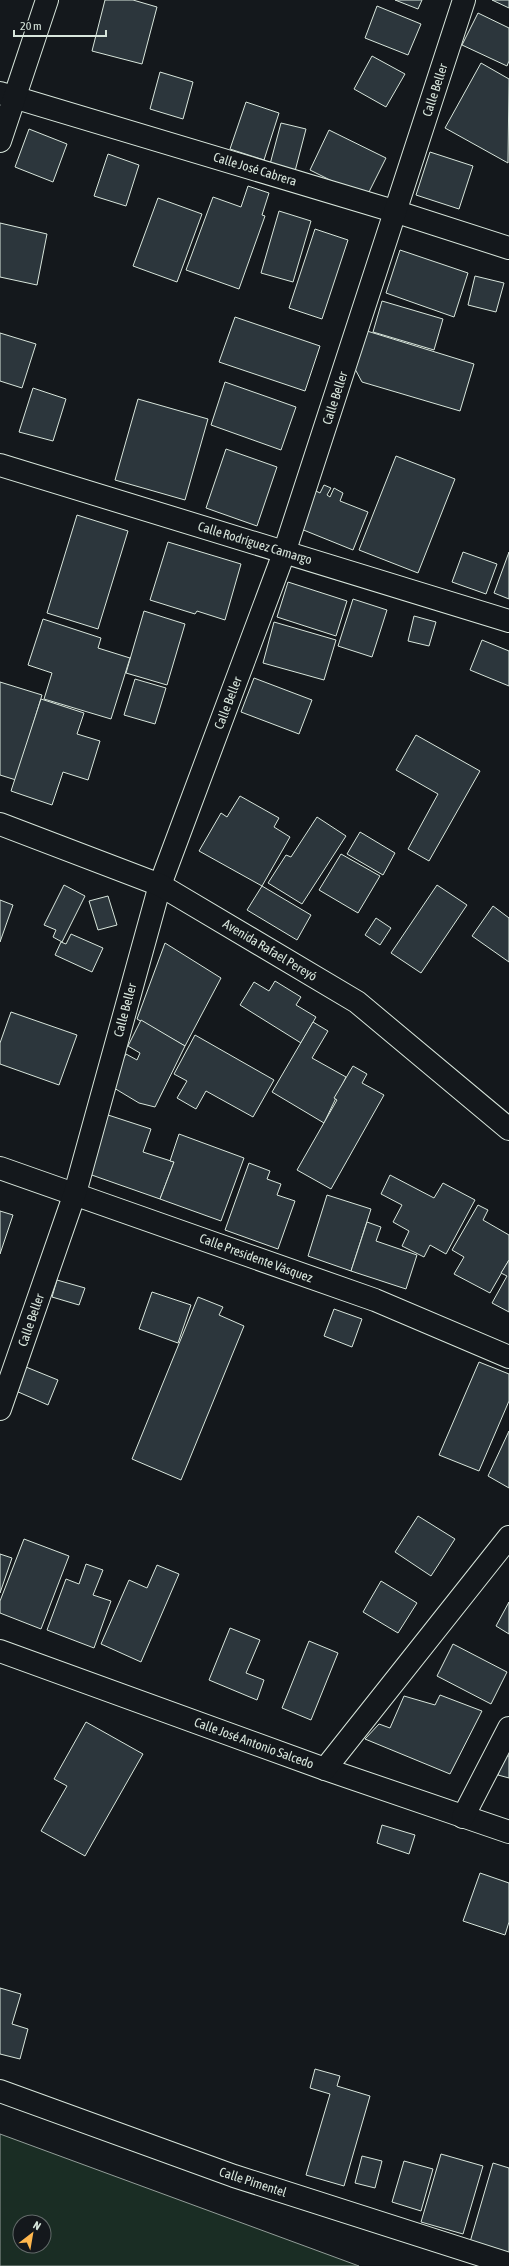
<svg xmlns="http://www.w3.org/2000/svg" width="509" height="2266" viewBox="0 0 509 2266" font-family="'Asap Condensed',sans-serif">
<rect width="100%" height="100%" fill="#14181c"/>
<!-- green -->
<path fill="#1a2d24" stroke="#939e99" fill-rule="evenodd" d="M 0,2134 L 359,2266 L 0,2266 ZM 20,2222 L 44,2222 L 44,2246 L 20,2246 Z"/>
<!-- building -->
<g fill="#2c363c" stroke="#d8e6dc">
<path d="M 105,0 L 133,0 L 157,7 L 142,64 L 92,51 Z"/>
<path d="M 395,0 L 422,0 L 418,9 Z"/>
<path d="M 492,0 L 509,0 L 509,8 Z"/>
<path d="M 377,6 L 421,24 L 408,55 L 365,38 Z"/>
<path d="M 478,13 L 509,28 L 509,61 L 507,66 L 462,45 Z"/>
<path d="M 372,56 L 405,74 L 386,107 L 354,89 Z"/>
<path d="M 481,63 L 509,79 L 508,163 L 445,128 Z"/>
<path d="M 160,72 L 193,82 L 183,119 L 150,109 Z"/>
<path d="M 246,102 L 279,113 L 264,160 L 230,149 Z"/>
<path d="M 281,123 L 306,129 L 294,175 L 269,168 Z"/>
<path d="M 29,129 L 67,144 L 53,182 L 15,167 Z"/>
<path d="M 329,130 L 386,158 L 366,198 L 310,170 Z"/>
<path d="M 430,152 L 473,166 L 459,209 L 416,195 Z"/>
<path d="M 108,154 L 139,165 L 126,206 L 94,196 Z"/>
<path d="M 248,186 L 269,193 L 262,215 L 265,216 L 239,289 L 186,270 L 213,197 L 241,207 Z"/>
<path d="M 158,198 L 202,214 L 177,282 L 133,266 Z"/>
<path d="M 279,211 L 311,221 L 293,282 L 261,273 Z"/>
<path d="M 0,223 L 47,234 L 37,285 L 0,277 Z"/>
<path d="M 315,229 L 348,240 L 322,319 L 289,308 Z"/>
<path d="M 400,250 L 468,273 L 454,317 L 386,293 Z"/>
<path d="M 475,276 L 504,283 L 496,312 L 468,305 Z"/>
<path d="M 382,301 L 443,319 L 434,350 L 373,332 Z"/>
<path d="M 235,317 L 320,346 L 305,391 L 219,362 Z"/>
<path d="M 367,331 L 474,364 L 460,411 L 362,382 L 355,369 Z"/>
<path d="M 0,333 L 36,344 L 22,388 L 0,381 Z"/>
<path d="M 225,382 L 296,407 L 281,450 L 211,425 Z"/>
<path d="M 33,388 L 66,399 L 53,441 L 19,432 Z"/>
<path d="M 138,399 L 208,419 L 185,500 L 115,480 Z"/>
<path d="M 226,449 L 277,467 L 257,526 L 206,508 Z"/>
<path d="M 396,456 L 455,479 L 418,573 L 359,550 Z"/>
<path d="M 324,485 L 331,488 L 327,495 L 330,497 L 334,488 L 343,493 L 340,501 L 368,512 L 353,550 L 301,529 L 316,491 L 320,493 Z"/>
<path d="M 77,515 L 128,531 L 98,629 L 47,613 Z"/>
<path d="M 168,542 L 241,564 L 225,620 L 197,611 L 195,614 L 150,600 Z"/>
<path d="M 463,552 L 497,564 L 486,594 L 452,582 Z"/>
<path d="M 509,552 L 509,599 L 494,593 Z"/>
<path d="M 288,582 L 347,601 L 336,636 L 277,617 Z"/>
<path d="M 353,599 L 387,610 L 372,657 L 338,646 Z"/>
<path d="M 144,611 L 185,624 L 167,685 L 126,673 Z"/>
<path d="M 414,616 L 436,622 L 429,646 L 408,641 Z"/>
<path d="M 43,619 L 101,638 L 98,648 L 130,658 L 111,719 L 44,699 L 52,673 L 28,665 Z"/>
<path d="M 274,622 L 336,640 L 324,680 L 263,663 Z"/>
<path d="M 482,640 L 509,651 L 509,686 L 470,670 Z"/>
<path d="M 254,678 L 312,700 L 299,734 L 241,712 Z"/>
<path d="M 135,679 L 166,688 L 155,724 L 124,715 Z"/>
<path d="M 0,682 L 42,695 L 16,780 L 0,775 Z"/>
<path d="M 41,699 L 84,713 L 77,734 L 100,741 L 88,780 L 63,772 L 52,805 L 11,791 Z"/>
<path d="M 416,735 L 480,771 L 429,861 L 408,849 L 438,794 L 396,770 Z"/>
<path d="M 240,796 L 279,818 L 274,827 L 290,837 L 262,886 L 199,851 L 221,813 L 227,817 Z"/>
<path d="M 317,817 L 346,836 L 302,904 L 268,883 L 286,855 L 291,857 Z"/>
<path d="M 360,832 L 395,853 L 383,875 L 347,854 Z"/>
<path d="M 341,854 L 380,876 L 358,913 L 319,890 Z"/>
<path d="M 64,885 L 85,896 L 62,942 L 53,937 L 56,930 L 44,925 Z"/>
<path d="M 437,885 L 467,905 L 421,973 L 391,953 Z"/>
<path d="M 262,886 L 311,915 L 297,940 L 247,910 Z"/>
<path d="M 108,896 L 117,925 L 98,930 L 89,901 Z"/>
<path d="M 0,900 L 13,905 L 0,942 Z"/>
<path d="M 493,906 L 509,918 L 509,962 L 472,936 Z"/>
<path d="M 376,918 L 391,928 L 380,945 L 365,935 Z"/>
<path d="M 71,934 L 103,948 L 92,972 L 55,955 L 61,942 L 66,944 Z"/>
<path d="M 165,943 L 221,978 L 185,1046 L 137,1019 Z"/>
<path d="M 275,981 L 301,997 L 296,1005 L 316,1017 L 301,1043 L 240,1005 L 254,982 L 269,991 Z"/>
<path d="M 11,1012 L 77,1035 L 59,1085 L 0,1064 L 0,1043 Z"/>
<path d="M 141,1020 L 185,1046 L 155,1107 L 139,1103 L 109,1085 L 126,1054 L 137,1060 L 140,1053 L 128,1046 Z"/>
<path d="M 313,1022 L 328,1031 L 312,1058 L 346,1077 L 324,1123 L 272,1092 Z"/>
<path d="M 195,1035 L 274,1080 L 253,1117 L 206,1091 L 196,1109 L 177,1098 L 187,1081 L 174,1074 Z"/>
<path d="M 353,1066 L 367,1074 L 362,1083 L 384,1095 L 331,1189 L 297,1170 L 337,1100 L 334,1098 Z"/>
<path d="M 105,1114 L 151,1129 L 143,1152 L 174,1162 L 160,1199 L 86,1173 Z"/>
<path d="M 179,1134 L 244,1158 L 221,1221 L 160,1199 L 174,1162 L 170,1161 Z"/>
<path d="M 249,1163 L 270,1171 L 267,1179 L 281,1184 L 277,1195 L 295,1201 L 278,1249 L 225,1230 Z"/>
<path d="M 390,1175 L 434,1198 L 443,1183 L 475,1200 L 446,1254 L 430,1245 L 424,1257 L 402,1246 L 409,1231 L 393,1222 L 402,1205 L 381,1194 Z"/>
<path d="M 327,1195 L 371,1209 L 351,1271 L 308,1256 Z"/>
<path d="M 478,1205 L 488,1210 L 483,1220 L 509,1235 L 509,1260 L 490,1293 L 454,1274 L 464,1257 L 452,1250 Z"/>
<path d="M 0,1211 L 13,1215 L 0,1254 Z"/>
<path d="M 367,1222 L 381,1227 L 376,1241 L 417,1255 L 406,1289 L 351,1271 Z"/>
<path d="M 509,1260 L 509,1312 L 492,1303 L 507,1276 L 501,1273 Z"/>
<path d="M 57,1280 L 85,1288 L 79,1305 L 52,1297 Z"/>
<path d="M 152,1292 L 191,1305 L 178,1343 L 139,1329 Z"/>
<path d="M 198,1297 L 223,1307 L 219,1315 L 244,1326 L 181,1480 L 132,1459 Z"/>
<path d="M 334,1309 L 362,1319 L 352,1347 L 324,1336 Z"/>
<path d="M 479,1362 L 509,1374 L 509,1401 L 479,1471 L 439,1455 Z"/>
<path d="M 26,1367 L 58,1380 L 48,1405 L 16,1391 Z"/>
<path d="M 509,1431 L 509,1488 L 488,1476 Z"/>
<path d="M 418,1516 L 455,1539 L 431,1576 L 395,1552 Z"/>
<path d="M 24,1539 L 69,1556 L 41,1629 L 0,1613 L 0,1601 Z"/>
<path d="M 0,1554 L 12,1558 L 0,1593 Z"/>
<path d="M 86,1564 L 103,1570 L 93,1595 L 111,1601 L 94,1648 L 47,1630 L 66,1579 L 79,1584 Z"/>
<path d="M 157,1565 L 179,1574 L 141,1662 L 101,1644 L 129,1580 L 147,1588 Z"/>
<path d="M 381,1581 L 417,1603 L 398,1633 L 363,1612 Z"/>
<path d="M 509,1602 L 509,1634 L 496,1626 Z"/>
<path d="M 230,1628 L 260,1640 L 246,1673 L 264,1680 L 257,1700 L 209,1680 Z"/>
<path d="M 309,1641 L 338,1653 L 311,1720 L 282,1708 Z"/>
<path d="M 453,1644 L 507,1672 L 491,1704 L 437,1676 Z"/>
<path d="M 440,1695 L 482,1711 L 450,1774 L 365,1739 L 379,1724 L 390,1728 L 404,1696 L 435,1705 Z"/>
<path d="M 86,1722 L 143,1754 L 85,1856 L 41,1831 L 67,1786 L 54,1779 Z"/>
<path d="M 504,1755 L 509,1756 L 509,1778 L 498,1775 Z"/>
<path d="M 382,1825 L 415,1835 L 409,1854 L 377,1843 Z"/>
<path d="M 480,1873 L 509,1883 L 509,1922 L 505,1935 L 463,1921 Z"/>
<path d="M 0,1988 L 21,1994 L 12,2024 L 28,2029 L 20,2059 L 0,2054 Z"/>
<path d="M 315,2069 L 340,2076 L 337,2086 L 370,2096 L 344,2186 L 306,2175 L 330,2094 L 310,2088 Z"/>
<path d="M 441,2154 L 483,2166 L 463,2234 L 421,2222 Z"/>
<path d="M 362,2156 L 382,2161 L 375,2188 L 355,2183 Z"/>
<path d="M 404,2161 L 433,2169 L 421,2211 L 392,2202 Z"/>
<path d="M 493,2163 L 509,2168 L 509,2253 L 470,2242 Z"/>
</g>
<g fill="none" stroke-linecap="round" stroke-linejoin="round">
<!-- minor casing -->
<g stroke="#d8e6dc" stroke-width="24">
<g id="minor">
<path d="M 0,93 L 397,212 L 509,248"/>
<path d="M 0,141 L 47,0"/>
<path d="M 0,465 L 509,621"/>
<path d="M 0,1168 L 375,1300 L 509,1357"/>
<path d="M 0,1409 L 75,1193 L 160,885 L 284,553 L 464,0"/>
<path d="M 0,1651 L 325,1769 L 509,1832"/>
<path d="M 325,1769 L 509,1537"/>
<path d="M 463,1817 L 509,1728"/>
<path d="M 0,2091 L 234,2176 L 509,2264"/>
</g>
</g>
<!-- primary casing -->
<g stroke="#d8e6dc" stroke-width="24">
<path id="primary" d="M 0,824 L 160,885 L 357,1002 L 509,1129"/>
</g>
<!-- minor -->
<use href="#minor" stroke="#14181c" stroke-width="22"/>
<!-- primary -->
<use href="#primary" stroke="#14181c" stroke-width="22"/>
</g>
<g text-anchor="middle" dominant-baseline="central" stroke-width="3" stroke-linejoin="round" paint-order="stroke">
<!-- street labels -->
<g font-size="13" fill="#d8e6dc" stroke="#14181c">
<text transform="translate(435 90) rotate(-72)">Calle Beller</text>
<text transform="translate(255 169) rotate(17)">Calle José Cabrera</text>
<text transform="translate(335 398) rotate(-72)">Calle Beller</text>
<text transform="translate(255 543) rotate(17)">Calle Rodríguez Camargo</text>
<text transform="translate(228 703) rotate(-69)">Calle Beller</text>
<text transform="translate(270 950) rotate(31)">Avenida Rafael Pereyó</text>
<text transform="translate(125 1010) rotate(-75)">Calle Beller</text>
<text transform="translate(256 1258) rotate(20)">Calle Presidente Vásquez</text>
<text transform="translate(31 1320) rotate(-71)">Calle Beller</text>
<text transform="translate(254 1743) rotate(20)">Calle José Antonio Salcedo</text>
<text transform="translate(253 2182) rotate(18)">Calle Pimentel</text>
</g>
</g>
<!-- north arrow -->
<g transform="translate(32 2234) rotate(31)"><circle r="19" fill="#14181c" stroke="#626a69"/>
<path d="M0-3L7 15L0 10L-7 15Z" fill="#ffb74d"/>
<text y="-6" font-size="11" font-weight="bold" text-anchor="middle" fill="#d8e6dc">N</text>
</g>
<!-- scale -->
<path d="M14 30v6h92v-6" fill="none" stroke="#d8e6dc" stroke-width="2"/>
<text x="20" y="30" font-size="12" fill="#d8e6dc" stroke="#14181c" stroke-width="3" paint-order="stroke">20 m</text>
</svg>
